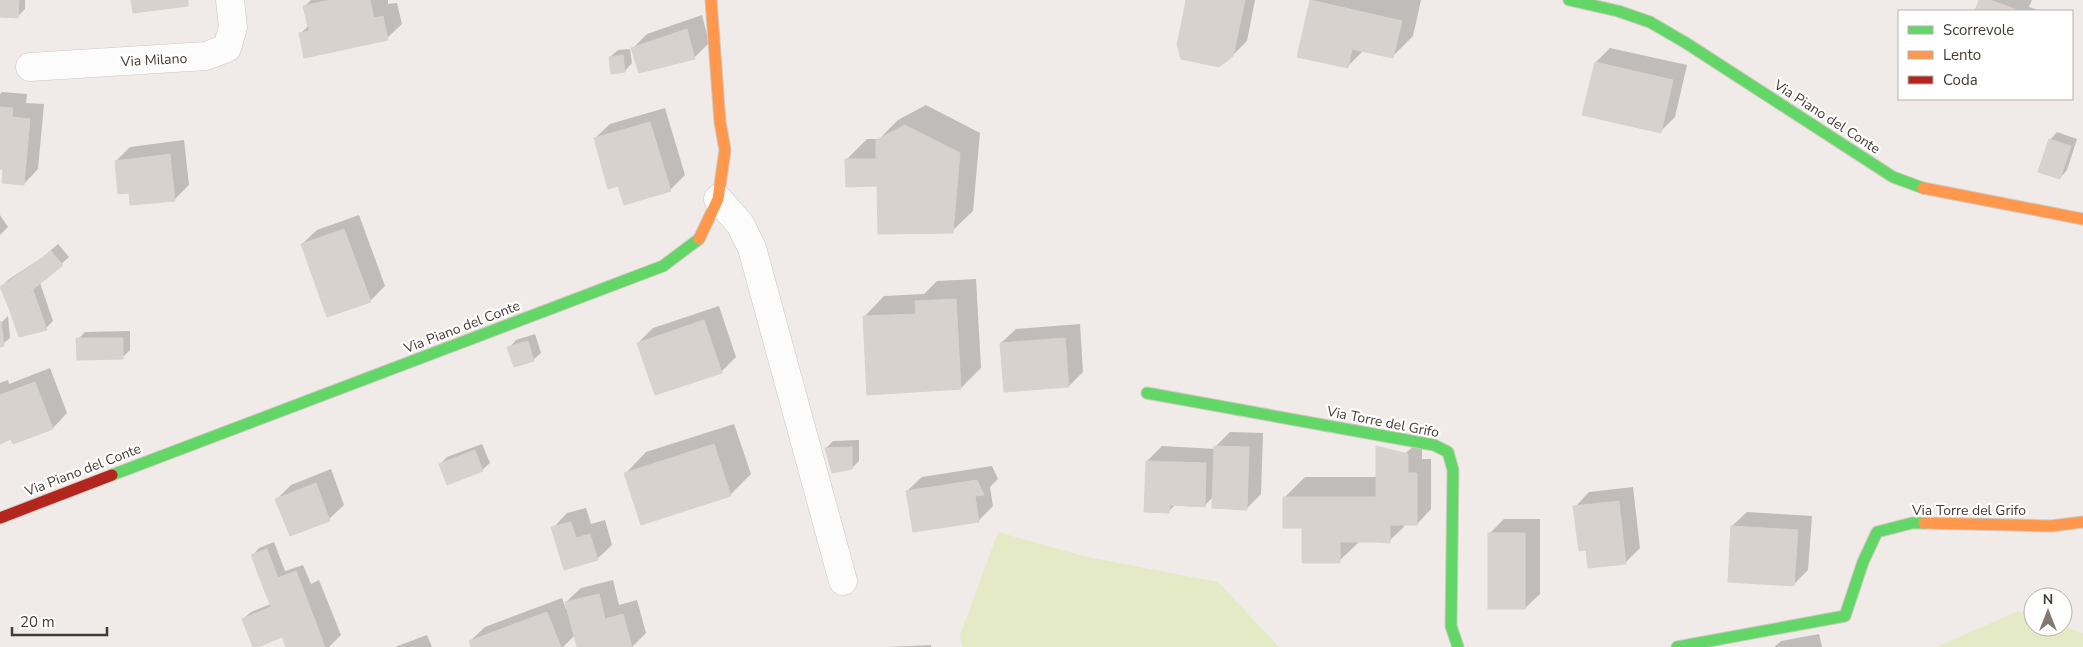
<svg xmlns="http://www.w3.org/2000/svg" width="2083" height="647" viewBox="0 0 2083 647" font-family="'Nunito Sans',sans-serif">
<rect width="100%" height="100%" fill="#f0ebe8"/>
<!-- green -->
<g fill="#e4eac6">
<path d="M 998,532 L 1083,556 L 1218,582 L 1279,647 L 962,647 L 960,635 Z"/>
<path d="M 2018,611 L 2033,616 L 2033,627 L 2063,626 L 2083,633 L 2083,647 L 1936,647 Z"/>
</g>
<!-- shadow -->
<g fill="#0003">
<path d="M 0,0 L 25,0 L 25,9 L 18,16 L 0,16 Z"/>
<path d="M 311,0 L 388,0 L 388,4 L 397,3 L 402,24 L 387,38 L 301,33 L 309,25 L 305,6 Z"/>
<path d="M 1188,0 L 1255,0 L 1247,41 L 1232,56 Z"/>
<path d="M 1312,0 L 1421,0 L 1413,36 L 1392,57 L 1364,50 L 1347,67 Z"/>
<path d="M 1980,0 L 2032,0 L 2029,7 L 2041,11 L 1976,11 Z"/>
<path d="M 702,15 L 709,43 L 694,58 L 633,48 L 647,34 Z"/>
<path d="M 1610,48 L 1687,65 L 1675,117 L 1661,131 L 1596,62 Z"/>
<path d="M 630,49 L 632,63 L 625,71 L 610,57 L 618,50 Z"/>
<path d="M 2,92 L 27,94 L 26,103 L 44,104 L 38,169 L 24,184 L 4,168 L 0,168 L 0,94 Z"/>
<path d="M 926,105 L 980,133 L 973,211 L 952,231 L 878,185 L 846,160 L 867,139 L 879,139 L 898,120 Z"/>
<path d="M 665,108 L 685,175 L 670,190 L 619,184 L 595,138 L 610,124 Z"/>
<path d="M 2057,132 L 2077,139 L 2067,170 L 2060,178 L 2050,140 Z"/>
<path d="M 184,140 L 189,185 L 175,199 L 130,192 L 116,161 L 130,147 Z"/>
<path d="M 0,215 L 8,227 L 0,235 Z"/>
<path d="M 359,215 L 385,286 L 370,301 L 302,244 L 317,230 Z"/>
<path d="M 58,244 L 69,257 L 40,283 L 53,321 L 46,328 L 20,335 L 1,287 L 8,280 L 43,257 Z"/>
<path d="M 976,279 L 981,368 L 961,388 L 864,317 L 884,296 L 924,294 L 937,281 Z"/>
<path d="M 719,306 L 736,357 L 721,372 L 638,343 L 653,328 Z"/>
<path d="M 8,316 L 10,338 L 0,346 L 0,324 Z"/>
<path d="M 1080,324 L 1083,372 L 1069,386 L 1001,343 L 1016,329 Z"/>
<path d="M 130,331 L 130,350 L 122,358 L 78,339 L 85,332 Z"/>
<path d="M 535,334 L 541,353 L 533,360 L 509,348 L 516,340 Z"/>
<path d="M 50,368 L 67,413 L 53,428 L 14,443 L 11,438 L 0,442 L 0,383 L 8,380 L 9,384 Z"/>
<path d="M 734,424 L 751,474 L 730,495 L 626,473 L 646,452 Z"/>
<path d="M 1230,432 L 1263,433 L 1261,494 L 1246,509 L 1214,496 L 1204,506 L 1176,504 L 1169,511 L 1147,461 L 1162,446 L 1216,449 L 1216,446 Z"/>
<path d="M 1422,439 L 1422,459 L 1431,459 L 1431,509 L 1417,524 L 1404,524 L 1404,527 L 1389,541 L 1360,541 L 1339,561 L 1303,527 L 1284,498 L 1305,477 L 1378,477 Z"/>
<path d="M 859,440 L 859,461 L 852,468 L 826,448 L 833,441 Z"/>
<path d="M 482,444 L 490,463 L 482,470 L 440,464 L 447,457 Z"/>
<path d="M 992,466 L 998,479 L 990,487 L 993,506 L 978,521 L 907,491 L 922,477 Z"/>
<path d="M 331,469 L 344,505 L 329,519 L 290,535 L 277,499 L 291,485 Z"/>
<path d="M 1633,487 L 1640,548 L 1626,562 L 1587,549 L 1575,507 L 1589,492 Z"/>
<path d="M 586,508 L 591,524 L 605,520 L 612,545 L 597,559 L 553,528 L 567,513 Z"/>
<path d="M 1747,512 L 1812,516 L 1808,570 L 1793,585 L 1732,526 Z"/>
<path d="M 1504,519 L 1540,519 L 1540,594 L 1525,608 L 1489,534 Z"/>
<path d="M 274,542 L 285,571 L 303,565 L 311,584 L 319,580 L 341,635 L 329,647 L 288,647 L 283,636 L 254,647 L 243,619 L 251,612 L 271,604 L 252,556 L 259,548 Z"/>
<path d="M 613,580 L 619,605 L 637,600 L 646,633 L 632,647 L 578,647 L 575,635 L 563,647 L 472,647 L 470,641 L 485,627 L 562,598 L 566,609 L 568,609 L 566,602 L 581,588 Z"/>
<path d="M 1819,634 L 1822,647 L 1774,647 L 1781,641 Z"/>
<path d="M 427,635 L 432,647 L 395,647 Z"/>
<path d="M 931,645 L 931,647 L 886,647 Z"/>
</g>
<!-- building -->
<g fill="#d8d2cf" stroke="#d8d2cd">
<path d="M 0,0 L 19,0 L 18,18 L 0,17 Z"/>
<path d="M 131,0 L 188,0 L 188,6 L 133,13 Z"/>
<path d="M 331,0 L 370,0 L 374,18 L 383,16 L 388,40 L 304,58 L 299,33 L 309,31 L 303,6 Z"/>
<path d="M 1186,0 L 1245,0 L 1237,38 L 1181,26 Z"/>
<path d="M 1310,0 L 1402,21 L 1393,58 L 1352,49 L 1348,68 L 1297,57 Z"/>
<path d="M 1979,0 L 1990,0 L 2020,11 L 1975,11 Z"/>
<path d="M 1181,26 L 1237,38 L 1233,56 L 1219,67 L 1181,59 L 1177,44 Z"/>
<path d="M 687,29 L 695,59 L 639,73 L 631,48 Z"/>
<path d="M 623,55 L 625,72 L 611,74 L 609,57 Z"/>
<path d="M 1595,62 L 1673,80 L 1661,133 L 1582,115 Z"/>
<path d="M 0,107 L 13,108 L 12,117 L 30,119 L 24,185 L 2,183 L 3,170 L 0,169 Z"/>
<path d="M 650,122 L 671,191 L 624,205 L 618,186 L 608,189 L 594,138 Z"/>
<path d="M 905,125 L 960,153 L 953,233 L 878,234 L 877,186 L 846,187 L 845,159 L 876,159 L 876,140 Z"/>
<path d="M 2049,139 L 2071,146 L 2060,179 L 2038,172 Z"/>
<path d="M 170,154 L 175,201 L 130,205 L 129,193 L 118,194 L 115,161 Z"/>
<path d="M 344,229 L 371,302 L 327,317 L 301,244 Z"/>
<path d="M 51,251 L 63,265 L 46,279 L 34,264 Z"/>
<path d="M 34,264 L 46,279 L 9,308 L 0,287 Z"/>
<path d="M 33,290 L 47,330 L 19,337 L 9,308 Z"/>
<path d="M 956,299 L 961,389 L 867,395 L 863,316 L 916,314 L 915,301 Z"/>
<path d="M 704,320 L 722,373 L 655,395 L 637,343 Z"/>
<path d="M 1,321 L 4,346 L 0,347 L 0,322 Z"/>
<path d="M 76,338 L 123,338 L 123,359 L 77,360 Z"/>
<path d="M 1065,338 L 1069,387 L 1004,392 L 1000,343 Z"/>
<path d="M 528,341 L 534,361 L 514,367 L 507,347 Z"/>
<path d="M 35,382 L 53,429 L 13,444 L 0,412 L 0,395 Z"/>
<path d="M 0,412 L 11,439 L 0,444 Z"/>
<path d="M 714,444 L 731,496 L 641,525 L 624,473 Z"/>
<path d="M 1214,446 L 1249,447 L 1247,510 L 1212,508 Z"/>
<path d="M 1376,446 L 1408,454 L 1408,473 L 1417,473 L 1417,525 L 1390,525 L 1390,543 L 1376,542 Z"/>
<path d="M 852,447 L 852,469 L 832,473 L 825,448 Z"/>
<path d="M 475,450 L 483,471 L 447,485 L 439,464 Z"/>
<path d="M 1146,461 L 1206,463 L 1205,507 L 1170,505 L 1169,513 L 1144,512 Z"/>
<path d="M 977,480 L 984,495 L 975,496 L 979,522 L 913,532 L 906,491 Z"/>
<path d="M 316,483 L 330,521 L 290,536 L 275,499 Z"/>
<path d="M 1283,497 L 1376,497 L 1376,542 L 1340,542 L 1340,563 L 1302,563 L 1302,528 L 1283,528 Z"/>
<path d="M 1619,501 L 1626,564 L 1588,568 L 1586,550 L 1579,551 L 1573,506 Z"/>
<path d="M 571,522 L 576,538 L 590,534 L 598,560 L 564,570 L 551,527 Z"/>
<path d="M 1731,526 L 1798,530 L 1794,586 L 1728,582 Z"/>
<rect x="1488" y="533" width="37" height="76"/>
<path d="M 267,549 L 278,578 L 262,584 L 251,555 Z"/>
<path d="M 296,571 L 305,594 L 271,607 L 262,584 Z"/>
<path d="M 305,594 L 325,647 L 286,647 L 271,607 Z"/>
<path d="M 599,594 L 605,619 L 623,614 L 632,647 L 577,647 L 565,602 Z"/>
<path d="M 271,607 L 282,637 L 258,647 L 253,647 L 242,619 Z"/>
<path d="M 547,612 L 561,647 L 471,647 L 469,641 Z"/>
</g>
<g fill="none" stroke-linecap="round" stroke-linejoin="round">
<!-- street casing -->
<g stroke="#ccc7c4" stroke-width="29">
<g id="street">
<path d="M 30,67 L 206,56 L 227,48 L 233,27 L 230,0"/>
<path d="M 718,199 L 740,224 L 752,248 L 843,581"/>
</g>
</g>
<!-- fast casing -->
<g stroke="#d1c8bf" stroke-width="13">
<g id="fast">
<path d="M 1569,0 L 1618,11 L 1650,22 L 1686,43 L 1893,177 L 1923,188"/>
<path d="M 1147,393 L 1434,445 L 1448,452 L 1453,470 L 1451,626 L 1458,647"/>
<path d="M 112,475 L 663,266 L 699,239"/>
<path d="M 1677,647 L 1845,616 L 1863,562 L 1877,532 L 1912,523 L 1924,523"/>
</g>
</g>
<!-- slow casing -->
<g stroke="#d1c8bf" stroke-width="13">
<g id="slow">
<path d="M 1923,188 L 2083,219"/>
<path d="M 699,239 L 718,199 L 725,150 L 720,122 L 711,0"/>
<path d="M 1924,523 L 2051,526 L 2083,522"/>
</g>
</g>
<!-- jam casing -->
<g stroke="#d1c8bf" stroke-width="13">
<path id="jam" d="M 0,518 L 112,475"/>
</g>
<!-- street -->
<use href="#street" stroke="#fdfcfc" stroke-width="28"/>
<!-- fast -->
<use href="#fast" stroke="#63d668" stroke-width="11"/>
<!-- slow -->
<use href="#slow" stroke="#ff974d" stroke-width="11"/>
<!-- jam -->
<use href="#jam" stroke="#b3261e" stroke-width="11"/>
</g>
<g text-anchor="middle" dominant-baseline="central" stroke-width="4.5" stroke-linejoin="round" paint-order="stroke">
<!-- street labels -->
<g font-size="14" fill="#463b33" stroke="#fff">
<text transform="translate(154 60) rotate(-3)">Via Milano</text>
<text transform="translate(1827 117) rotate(33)">Via Piano del Conte</text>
<text transform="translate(462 327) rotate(-21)">Via Piano del Conte</text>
<text transform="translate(1383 422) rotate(11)">Via Torre del Grifo</text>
<text transform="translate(83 470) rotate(-21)">Via Piano del Conte</text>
<text x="1969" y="510">Via Torre del Grifo</text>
</g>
</g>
<!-- legend -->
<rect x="1898" y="10" width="175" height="90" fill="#ffffff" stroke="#b5b1ad"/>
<rect x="1908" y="26" width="25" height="8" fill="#63d668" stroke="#b5b1ad"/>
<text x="1943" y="35" font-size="15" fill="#463b33">Scorrevole</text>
<rect x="1908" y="51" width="25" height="8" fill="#ff974d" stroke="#b5b1ad"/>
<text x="1943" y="60" font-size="15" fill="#463b33">Lento</text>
<rect x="1908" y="76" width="25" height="8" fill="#b3261e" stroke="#b5b1ad"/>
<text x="1943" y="85" font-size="15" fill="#463b33">Coda</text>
<!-- north arrow -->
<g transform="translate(2048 612)"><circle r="24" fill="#ffffff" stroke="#b5b1ad"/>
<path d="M0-4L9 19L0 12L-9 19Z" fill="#827972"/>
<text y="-8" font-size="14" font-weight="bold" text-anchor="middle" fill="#463b33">N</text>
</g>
<!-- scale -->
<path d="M12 627v8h95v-8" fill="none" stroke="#463b33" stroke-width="2.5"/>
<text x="20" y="627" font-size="15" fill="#463b33" stroke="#ffffff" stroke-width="4" paint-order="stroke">20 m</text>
</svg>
